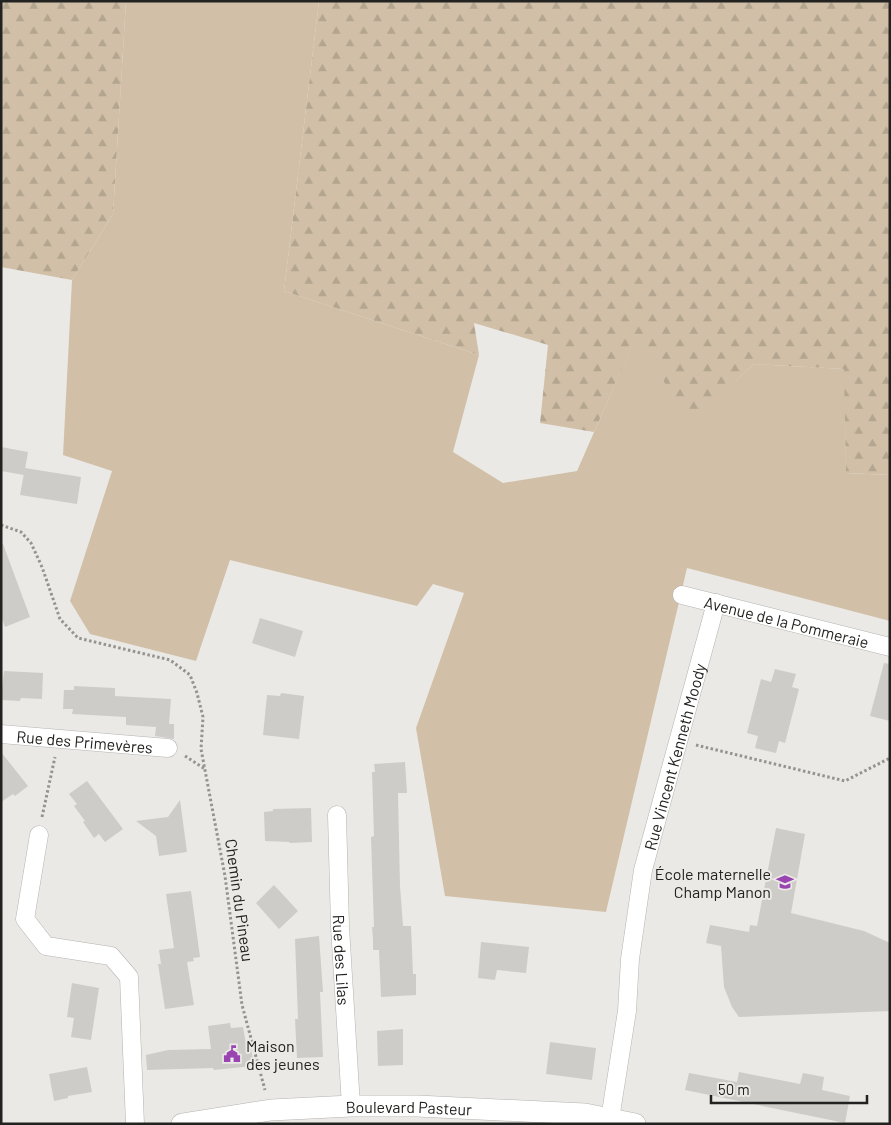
<svg xmlns="http://www.w3.org/2000/svg" width="891" height="1125" viewBox="0 0 891 1125" font-family="Barlow,sans-serif">
<defs>
<pattern id="forest-firs" width="22" height="20" patternUnits="userSpaceOnUse" patternTransform="scale(1.25)"><rect width="22" height="20" fill="#d1c0a7"/><path d="M5 1l3.5 6h-7zM16 11l3.5 6h-7z" fill="#b3a58f"/></pattern>
</defs>
<rect width="100%" height="100%" fill="#ebe9e6"/>
<!-- green -->
<path fill="#d1c0a7" d="M 126,1 L 319,1 L 284,291 L 479,355 L 453,452 L 503,483 L 577,471 L 637,334 L 689,424 L 754,364 L 845,369 L 846,473 L 890,475 L 890,621 L 687,568 L 606,912 L 445,896 L 416,728 L 464,593 L 433,584 L 417,606 L 230,560 L 196,661 L 90,634 L 70,601 L 112,471 L 63,455 L 72,280 L 113,214 Z"/>
<!-- forest -->
<g fill="url(#forest-firs)">
<path d="M 1,1 L 126,1 L 113,214 L 72,280 L 1,267 Z"/>
<path d="M 319,1 L 890,1 L 890,475 L 846,473 L 844,369 L 754,364 L 689,425 L 637,335 L 594,432 L 540,423 L 548,345 L 474,323 L 479,355 L 284,291 Z"/>
</g>
<!-- building -->
<g fill="#ceccc8">
<path d="M 1,447 L 28,452 L 24,475 L 1,471 Z"/>
<path d="M 25,468 L 81,477 L 77,504 L 20,495 Z"/>
<path d="M 1,544 L 3,544 L 30,617 L 5,627 L 1,616 Z"/>
<path d="M 260,618 L 303,631 L 295,657 L 252,643 Z"/>
<path d="M 884,663 L 890,664 L 890,721 L 870,716 Z"/>
<path d="M 775,669 L 796,674 L 792,687 L 799,689 L 785,743 L 779,741 L 776,753 L 755,748 L 758,736 L 747,733 L 761,679 L 771,682 Z"/>
<path d="M 4,671 L 43,673 L 42,699 L 21,698 L 20,701 L 1,700 Z"/>
<path d="M 74,686 L 115,688 L 115,696 L 171,699 L 169,724 L 174,724 L 174,739 L 155,736 L 156,727 L 126,725 L 126,717 L 72,714 L 73,709 L 63,709 L 64,690 L 74,690 Z"/>
<path d="M 281,693 L 304,696 L 299,739 L 263,735 L 267,695 L 280,696 Z"/>
<path d="M 1,752 L 28,786 L 15,796 L 13,794 L 1,802 Z"/>
<path d="M 405,762 L 407,793 L 398,793 L 400,886 L 403,926 L 411,926 L 413,974 L 416,974 L 416,995 L 381,997 L 379,950 L 373,950 L 373,939 L 372,927 L 374,927 L 371,837 L 374,836 L 372,772 L 375,772 L 374,764 Z"/>
<path d="M 87,781 L 123,829 L 105,842 L 99,834 L 94,838 L 83,822 L 85,821 L 74,806 L 77,804 L 69,794 Z"/>
<path d="M 180,800 L 187,852 L 159,856 L 156,836 L 136,821 L 168,817 Z"/>
<path d="M 311,808 L 312,842 L 290,843 L 289,842 L 265,841 L 264,812 L 273,811 L 273,809 Z"/>
<path d="M 776,828 L 805,834 L 791,913 L 864,931 L 890,943 L 890,1011 L 739,1017 L 732,1007 L 724,987 L 721,946 L 706,943 L 710,925 L 749,932 L 750,925 L 757,926 Z"/>
<path d="M 274,885 L 298,911 L 279,929 L 256,903 Z"/>
<path d="M 191,891 L 200,957 L 193,958 L 194,961 L 187,962 L 194,1005 L 165,1009 L 158,964 L 161,964 L 159,950 L 174,948 L 166,894 Z"/>
<path d="M 319,936 L 323,992 L 320,992 L 323,1057 L 297,1058 L 295,1019 L 298,1019 L 295,939 Z"/>
<path d="M 481,942 L 529,947 L 526,973 L 497,970 L 495,980 L 478,978 Z"/>
<path d="M 72,983 L 99,988 L 91,1040 L 71,1037 L 74,1018 L 67,1017 Z"/>
<path d="M 230,1023 L 231,1028 L 243,1027 L 246,1044 L 250,1044 L 254,1064 L 253,1066 L 214,1070 L 213,1068 L 147,1070 L 146,1055 L 168,1050 L 211,1049 L 208,1026 Z"/>
<path d="M 403,1029 L 403,1065 L 378,1066 L 377,1031 Z"/>
<path d="M 550,1042 L 596,1048 L 592,1080 L 546,1074 Z"/>
<path d="M 87,1067 L 92,1092 L 68,1096 L 68,1098 L 54,1101 L 49,1074 Z"/>
<path d="M 739,1072 L 800,1084 L 803,1073 L 824,1077 L 822,1090 L 850,1096 L 845,1123 L 685,1090 L 689,1073 L 737,1082 Z"/>
</g>
<g fill="none" stroke-linecap="round" stroke-linejoin="round">
<!-- minor casing -->
<g stroke="#b5b3b0" stroke-width="19">
<g id="minor">
<path id="s1" d="M 682,595 L 890,647"/>
<path id="s2" d="M 1,734 L 168,748"/>
<path id="s3" d="M 337,815 L 340,927 L 351,1106"/>
<path d="M 39,835 L 25,919 L 46,946 L 111,956 L 129,977 L 135,1124"/>
<path id="s4" d="M 610,1119 L 627,1011 L 630,959 L 643,870 L 716,603"/>
</g>
</g>
<!-- tertiary casing -->
<g stroke="#b5b3b0" stroke-width="22">
<g id="tertiary">
<path id="s5" d="M 182,1124 L 271,1110 L 351,1106 L 417,1106 L 585,1114 L 635,1124"/>
</g>
</g>
<!-- path -->
<g stroke="#949390" stroke-width="3" stroke-dasharray="2.5 2.5" stroke-linecap="butt">
<path d="M 1,525 L 21,532 L 31,543 L 42,567 L 60,619 L 78,638 L 170,660 L 190,675 L 197,693 L 203,717 L 201,749 L 225,876 L 242,1005 L 265,1090"/>
<path d="M 696,745 L 845,781 L 890,758"/>
<path d="M 185,756 L 205,769"/>
<path d="M 42,817 L 55,757"/>
</g>
<!-- minor -->
<use href="#minor" stroke="#fff" stroke-width="18"/>
<!-- tertiary -->
<use href="#tertiary" stroke="#fff" stroke-width="21"/>
</g>
<!-- icons -->
<defs>
<g id="school-bare" transform="scale(1.35)"><path d="M0-5L7-2L0 1L-7-2ZM-4 1L0 2.5L4 1V4Q0 6-4 4Z" fill="#9a44b1" stroke="#ebe9e6" stroke-width="2.5" paint-order="stroke"/></g>
<g id="civic-bare" transform="scale(1.35)"><path d="M-.6-6.5H3V-4.5H.6V-3L4-1V1h2V6H-6V1h2V-1L-.6-3ZM-1.2 2.5V6h2.4V2.5Z" fill="#9a44b1" stroke="#ebe9e6" stroke-width="2.5" paint-order="stroke"/></g>
</defs>
<g fill-rule="evenodd">
<use href="#school-bare" x="785" y="882"/>
<use href="#civic-bare" x="232" y="1054"/>
</g>
<g text-anchor="middle" dominant-baseline="central" stroke-width="4" stroke-linejoin="round" paint-order="stroke">
<!-- street labels -->
<g font-size="16" fill="#222220" stroke="#ebe9e6">
<text stroke="none"><textPath href="#s1" startOffset="108">Avenue de la Pommeraie</textPath></text>
<text stroke="none"><textPath href="#s2" startOffset="84">Rue des Primevères</textPath></text>
<text stroke="none"><textPath href="#s4" startOffset="369">Rue Vincent Kenneth Moody</textPath></text>
<text transform="translate(240 900) rotate(82)">Chemin du Pineau</text>
<text stroke="none"><textPath href="#s3" startOffset="145">Rue des Lilas</textPath></text>
<text stroke="none"><textPath href="#s5" startOffset="228">Boulevard Pasteur</textPath></text>
</g>
<!-- poi labels -->
<g font-size="16" fill="#222220" stroke="#ebe9e6" text-anchor="end">
<text x="771" y="873">École maternelle<tspan x="771" dy="18">Champ Manon</tspan></text>
<text x="246" y="1045" text-anchor="start">Maison<tspan x="246" dy="18">des jeunes</tspan></text>
</g>
</g>
<!-- border -->
<rect width="891" height="1125" fill="none" stroke="#222220" stroke-width="5"/>
<!-- scale -->
<path d="M711 1095v8h156v-8" fill="none" stroke="#222220" stroke-width="2.5"/>
<text x="718" y="1095" font-size="15" fill="#222220" stroke="#ebe9e6" stroke-width="4" paint-order="stroke">50 m</text>
</svg>
